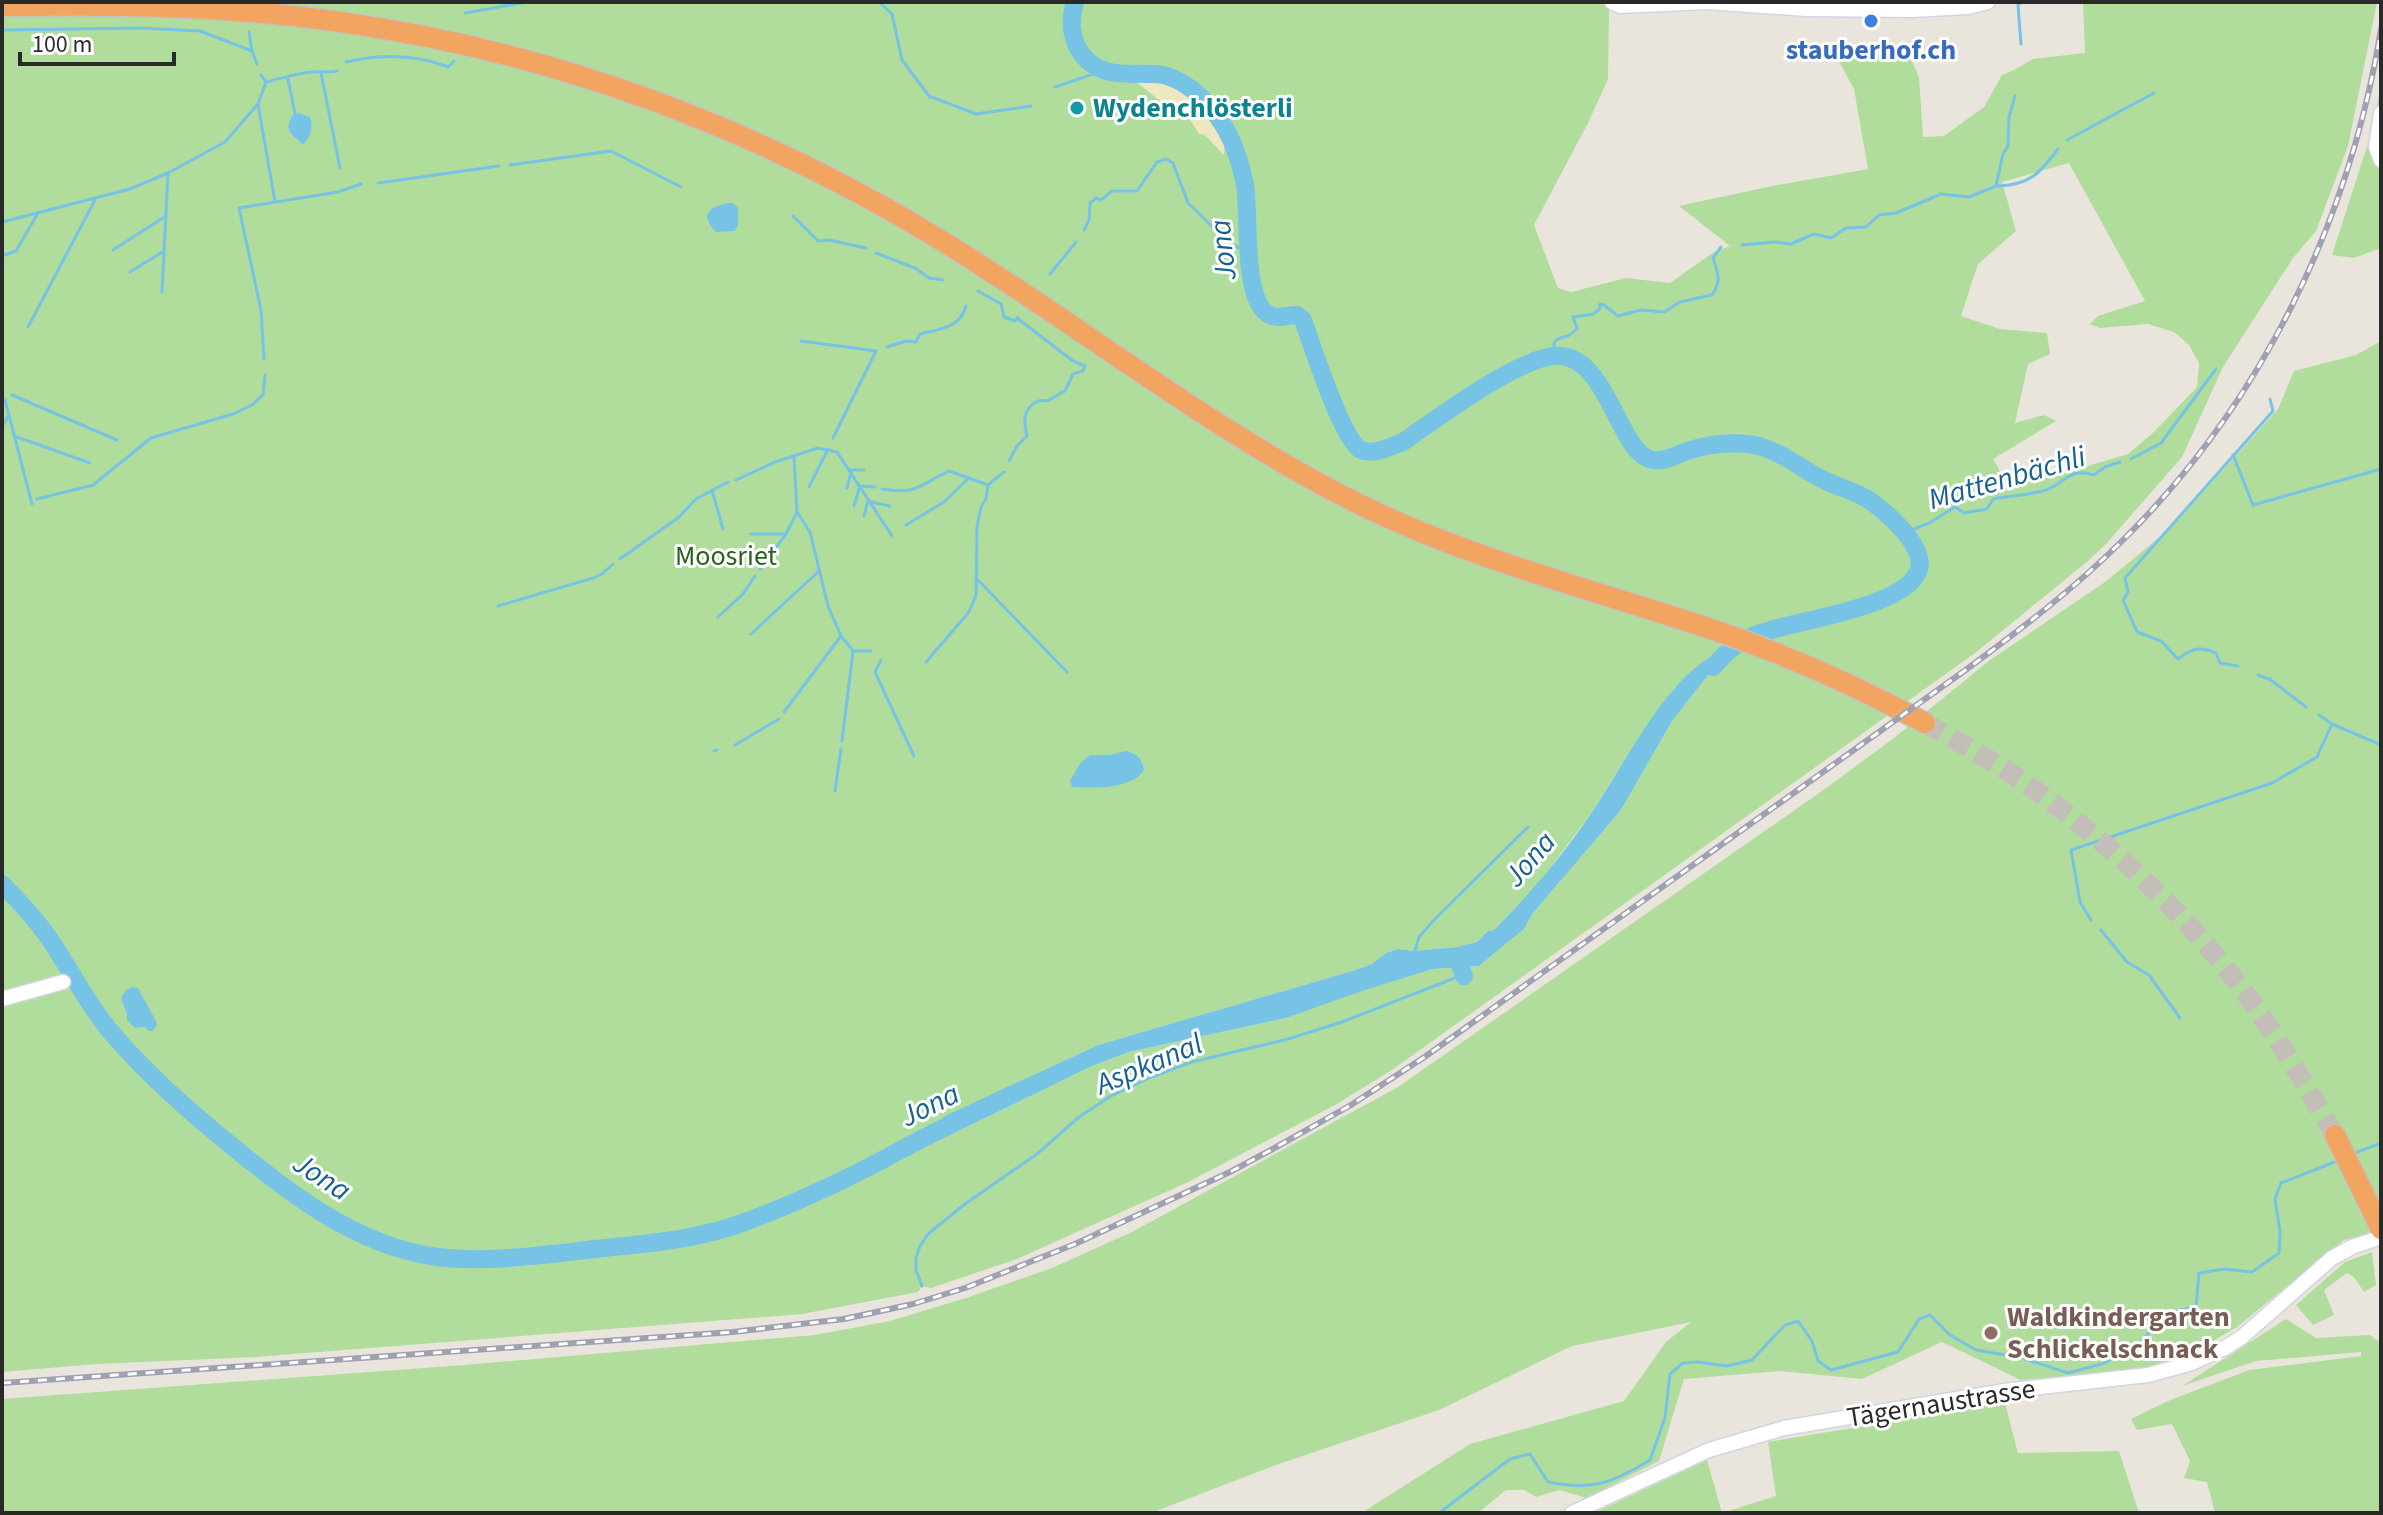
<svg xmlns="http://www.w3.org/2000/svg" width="2383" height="1515" viewBox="0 0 2383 1515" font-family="'Source Sans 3',sans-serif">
<rect width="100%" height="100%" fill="#eae5dc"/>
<!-- green -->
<g fill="#b0dd9c" fill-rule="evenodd">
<path d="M 2,2 L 1612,2 L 1609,12 L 1608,79 L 1588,123 L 1534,225 L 1558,288 L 1571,292 L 1626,278 L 1670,283 L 1714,252 L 1730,246 L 1679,206 L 1772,186 L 1868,169 L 1854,89 L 1834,52 L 1911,59 L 1919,77 L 1923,137 L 1944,136 L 1984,107 L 2002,75 L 2014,70 L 2033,59 L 2085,53 L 2083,2 L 2377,2 L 2348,146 L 2316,231 L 2293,258 L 2223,367 L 2182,457 L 2106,544 L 2088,561 L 1975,653 L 1392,1070 L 1335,1105 L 1188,1182 L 1017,1259 L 931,1288 L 922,1286 L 918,1292 L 802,1314 L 255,1357 L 97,1364 L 2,1372 ZM 2069,163 L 2145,301 L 2098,316 L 2090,324 L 2100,328 L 2148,324 L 2174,332 L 2189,345 L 2199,363 L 2197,387 L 2155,431 L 2128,454 L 2048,478 L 2006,481 L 1993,459 L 2056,421 L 2044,415 L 2015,423 L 2028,364 L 2050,354 L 2047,333 L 2000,329 L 1961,316 L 1978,264 L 2016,231 L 2002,182 ZM 1726,652 L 1672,721 L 1621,810 L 1533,913 L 1524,929 L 1479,966 L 1433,969 L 1367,989 L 1286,1018 L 1129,1052 L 1092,1066 L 950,1135 L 1029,1077 L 1098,1045 L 1352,971 L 1372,964 L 1386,953 L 1398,949 L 1414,951 L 1457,947 L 1477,942 L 1488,931 L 1494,930 L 1536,887 L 1592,812 L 1633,746 L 1674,688 Z"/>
<path d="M 2380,90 L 2381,248 L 2354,258 L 2332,255 L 2372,131 Z"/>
<path d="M 2381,341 L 2381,1230 L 2344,1240 L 2237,1327 L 2191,1354 L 2136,1370 L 2021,1380 L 1942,1342 L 1862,1379 L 1780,1371 L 1684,1379 L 1659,1461 L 1587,1498 L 1559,1490 L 1536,1497 L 1524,1490 L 1506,1490 L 1478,1513 L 1367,1513 L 1366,1510 L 1470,1444 L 1624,1401 L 1666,1342 L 1691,1322 L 1572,1346 L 1439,1410 L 1276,1465 L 1151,1513 L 2,1513 L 2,1399 L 464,1365 L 815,1335 L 890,1321 L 966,1298 L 1052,1268 L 1132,1232 L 1398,1087 L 1822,791 L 1894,738 L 1990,660 L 2105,582 L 2155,541 L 2180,518 L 2278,409 L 2294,371 L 2356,355 Z"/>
<path d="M 2372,1252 L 2376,1285 L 2364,1292 L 2354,1277 L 2347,1273 L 2324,1290 L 2334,1315 L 2313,1325 L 2296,1305 L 2345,1262 Z"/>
<path d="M 2286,1319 L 2316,1338 L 2370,1335 L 2381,1343 L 2381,1513 L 2215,1513 L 2207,1482 L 2184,1478 L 2190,1461 L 2172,1424 L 2137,1430 L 2131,1419 L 2168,1401 L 2249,1370 L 2361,1356 L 2361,1352 L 2256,1361 L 2182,1386 Z"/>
<path d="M 2005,1403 L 2018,1453 L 2119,1451 L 2139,1513 L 1594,1513 L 1707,1460 L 1722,1513 L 1776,1496 L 1768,1442 Z"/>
</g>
<!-- sand -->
<path fill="#ede8c1" d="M 1140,75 C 1159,75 1171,85 1186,94 C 1191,97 1199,97 1204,100 C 1225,110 1226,134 1224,155 L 1205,135 L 1199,134 L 1186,113 L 1175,103 L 1164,104 L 1135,81 Z"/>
<!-- water -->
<g fill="#76c3e5">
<path d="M 299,113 L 310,117 C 314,128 310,137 303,145 C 293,134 282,131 293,115 Z"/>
<path d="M 728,203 L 733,203 L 738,208 L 738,226 L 734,231 L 716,232 C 699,214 708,208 728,203 Z"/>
<path d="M 1727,651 L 1672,721 L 1621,810 L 1533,913 L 1524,929 L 1479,966 L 1433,969 L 1368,989 L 1286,1018 L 1129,1052 L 1092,1066 L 950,1135 L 931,1134 L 945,1116 L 1098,1045 L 1352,971 L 1372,964 L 1386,953 L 1398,949 L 1414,951 L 1457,947 L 1477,942 L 1488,931 L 1494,930 C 1531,893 1563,855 1592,812 C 1622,769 1674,661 1727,651 Z"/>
<path d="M 1126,751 C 1137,754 1142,758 1144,770 C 1131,790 1094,788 1072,787 L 1070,781 L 1081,762 L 1090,755 L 1110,755 Z"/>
<path d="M 132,987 L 138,988 C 144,1001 152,1011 157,1024 L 153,1031 L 149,1031 L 144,1027 L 135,1028 L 127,1020 L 127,1014 L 121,998 L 125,991 Z"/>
</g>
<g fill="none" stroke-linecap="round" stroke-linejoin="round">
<!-- stream -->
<g stroke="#76c3e5" stroke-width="3">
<path d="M 879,2 L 892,14 L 902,60 L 929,96 L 976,114 L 1031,106"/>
<path d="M 2021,2 L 2018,5 L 2021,44"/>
<path d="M 465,13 L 527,2"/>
<path d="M 2,30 L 141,28 L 200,31 L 252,51"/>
<path d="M 249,32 L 252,51 L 257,64"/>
<path d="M 346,62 C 380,54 415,54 448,67 L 454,61"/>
<path d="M 321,73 L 340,168"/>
<path d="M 261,75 L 266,82 C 280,79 297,73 311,72 C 320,71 327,73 337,71"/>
<path d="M 288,79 L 295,114"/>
<path d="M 1055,87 L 1105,70"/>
<path d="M 258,104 L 275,202"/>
<path d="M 2067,140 L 2154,93"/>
<path d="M 510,165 L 611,151 L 681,187"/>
<path d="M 378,183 L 499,166"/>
<path d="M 1997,186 C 2030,185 2039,174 2058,149"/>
<path d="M 793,216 L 818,241 L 829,240 L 866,248"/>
<path d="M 2,222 L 130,189 L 168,173 L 225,142 L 258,104 L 266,82"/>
<path d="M 1084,230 L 1089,220 L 1090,203 L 1096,198 L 1101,200 L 1112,191 L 1137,191 L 1157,162 L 1166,159 L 1173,163 L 1188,203 L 1230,244 L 1249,252"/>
<path d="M 1742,245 L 1775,242 L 1791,244 L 1814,234 L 1831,238 L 1846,228 L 1866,227 L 1879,215 L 1896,213 L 1941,194 L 1969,197 L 1996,186 L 2003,154 L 2008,146 L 2009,117 L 2015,96"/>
<path d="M 113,250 L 166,216"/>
<path d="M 876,253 L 915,268 L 929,278 L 943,280"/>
<path d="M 2,256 L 16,251 L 38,213"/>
<path d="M 130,272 L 164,251"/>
<path d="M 1050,274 L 1076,242"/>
<path d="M 978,291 L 1001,304 L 1004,317 L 1015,321 L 1018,317"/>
<path d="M 162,292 L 168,173"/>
<path d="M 28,327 L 95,200"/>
<path d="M 801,341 L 876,351 L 833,438"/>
<path d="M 887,347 L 906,341 L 916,342 L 920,334 C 940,329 960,328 966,306"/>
<path d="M 1554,355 C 1551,329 1565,345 1577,328 L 1573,317 L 1593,314 L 1600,309 L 1600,304 L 1604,305 L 1618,316 L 1641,310 L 1664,312 L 1680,302 L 1712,295 C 1722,280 1718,274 1713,258 L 1721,247"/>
<path d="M 264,359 L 261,310 L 239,208 L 338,192 L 361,184"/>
<path d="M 12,395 L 117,440"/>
<path d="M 5,400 L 32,504"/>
<path d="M 2,427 L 8,417"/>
<path d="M 14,436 L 90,463"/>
<path d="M 2233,455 L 2253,505 L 2381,469"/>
<path d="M 794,457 L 797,512 L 810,532 L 828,606 L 841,636 L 853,651 L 842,741"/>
<path d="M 2131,459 L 2161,443 L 2216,369"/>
<path d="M 1009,461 L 1017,446 L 1027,436 C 1024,423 1022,410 1036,402 C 1046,397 1038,403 1049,400 C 1055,398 1058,393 1065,391 L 1073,374 L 1083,371 L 1085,366 L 1073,361 L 1017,318"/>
<path d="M 849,470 L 864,470"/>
<path d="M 736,480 L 775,462 L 818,448 L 837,452 L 892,536"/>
<path d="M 809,487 L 828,449"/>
<path d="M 847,488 L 851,472"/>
<path d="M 882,489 C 918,495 919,485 949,471 L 988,485"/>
<path d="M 712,490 L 723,529"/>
<path d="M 37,499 L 93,485 L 151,438 L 233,414 L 252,405 L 263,395 L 265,375"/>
<path d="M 871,502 L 890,506"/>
<path d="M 854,506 L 860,486 L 875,487"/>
<path d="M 864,516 L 868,501"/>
<path d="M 906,525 L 944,502 L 969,478"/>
<path d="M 1904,533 L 1929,523 L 1955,507 L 1964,513 L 1987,509 L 1993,499 C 2010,496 2030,495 2046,490 C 2066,483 2068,467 2094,475 L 2105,467 L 2120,462"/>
<path d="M 751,534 L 786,534"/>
<path d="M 620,559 L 679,517 L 696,499 L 728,482"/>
<path d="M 760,569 L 786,534 L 797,512"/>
<path d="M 976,578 L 1067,672"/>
<path d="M 498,606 L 593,578 L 602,574 L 613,564"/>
<path d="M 718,617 L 743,594 L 755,576"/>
<path d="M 751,634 L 819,571"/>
<path d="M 853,651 L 871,651"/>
<path d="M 881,660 L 875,672 L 914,756"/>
<path d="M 926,662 L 969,612 L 976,595 L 977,526 L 981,507 L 986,499 L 988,485 L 1004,472"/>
<path d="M 2238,666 L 2220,663 L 2216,653 C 2200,646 2192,648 2178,659 L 2161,641 L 2137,632 L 2123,600 L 2128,592 L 2125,578 L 2273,411 L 2270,399"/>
<path d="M 2258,675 L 2271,680 L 2306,707"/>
<path d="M 784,712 L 841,636"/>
<path d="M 2319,715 L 2332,724 L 2381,745"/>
<path d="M 735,745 L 779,719"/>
<path d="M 714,751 L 717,750"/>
<path d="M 835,791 L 841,749"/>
<path d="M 2091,920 L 2080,902 L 2071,850 L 2272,783 L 2317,757 L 2332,724"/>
<path d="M 2101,930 L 2127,962 L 2149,975 L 2180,1018"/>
<path d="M 1414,954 L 1419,937 L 1436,918 L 1528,827"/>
<path d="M 2355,1153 L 2381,1143"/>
<path d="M 922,1286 L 916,1270 L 916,1258 L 920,1246 L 928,1234 L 965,1204 L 1037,1154 L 1079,1117 L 1111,1096 L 1151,1077 L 1192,1062 L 1288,1039 L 1342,1022 L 1470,972"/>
<path d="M 1439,1513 L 1510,1459 L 1530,1454 L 1548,1482 C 1593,1491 1612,1483 1650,1460 L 1665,1418 L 1670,1374 L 1683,1363 L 1698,1362 L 1727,1366 L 1752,1360 L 1785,1325 L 1798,1321 L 1812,1341 L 1818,1361 L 1831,1370 L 1898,1352 L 1919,1319 L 1930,1315 L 1950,1335 L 1976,1350 L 2022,1358 L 2068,1373 L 2105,1363 L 2144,1339 L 2163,1314 L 2196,1307 L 2199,1273 L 2225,1269 L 2252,1272 L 2279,1253 L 2280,1232 L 2275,1199 L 2281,1183 L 2337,1161"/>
</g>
<!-- river -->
<g stroke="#76c3e5" stroke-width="18">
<path d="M 1075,2 C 1066,31 1076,61 1106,71 C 1126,77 1147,71 1167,76 C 1192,84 1212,106 1225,128 C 1235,145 1241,165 1245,185 C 1250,215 1242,298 1268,314 C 1277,320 1287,315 1297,315 L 1303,320 C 1312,345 1342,440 1361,450 C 1373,456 1392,446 1403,442 C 1435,420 1525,352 1561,356 C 1609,360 1619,455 1653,460 C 1665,462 1676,455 1687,451 C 1706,445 1728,442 1747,444 C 1773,446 1796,465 1818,477 C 1832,485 1848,489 1862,496 C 1881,506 1926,545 1919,569 C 1907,610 1787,620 1750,637 C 1734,644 1724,655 1713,667"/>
<path d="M 2,884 C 18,900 33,916 46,934 C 71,969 88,1007 117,1039 C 152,1079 191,1113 232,1146 C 290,1194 355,1244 431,1256 C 479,1264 544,1255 594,1249 C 642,1244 696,1240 742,1223 C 780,1209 817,1193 853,1175 C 886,1159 917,1140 950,1125"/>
<path d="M 1457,957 L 1464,976"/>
</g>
<!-- highway-tunnel -->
<path stroke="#c3bfb8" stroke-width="20" stroke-dasharray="20 10" stroke-linecap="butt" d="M 1925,723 C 1964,745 2003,766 2039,793 C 2125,855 2205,933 2265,1021 C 2290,1058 2312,1097 2335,1135"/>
<!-- minor casing -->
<g stroke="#d2d4e1" stroke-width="17">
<g id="minor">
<path d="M 1612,2 L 1620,6 L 1707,2 L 1807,9 L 1912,10 L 1968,7 L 1988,2"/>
<path d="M 2381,113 L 2376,147 L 2381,160"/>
<path d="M 2,999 L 63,982"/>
<path d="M 1572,1513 L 1709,1450 L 1784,1428 L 2004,1391 L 2148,1375 L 2192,1363 L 2225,1348 L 2242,1337 L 2332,1258 L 2352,1247 L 2381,1237"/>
</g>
</g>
<!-- highway casing -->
<g stroke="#c3c3c3" stroke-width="23">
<g id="highway">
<path d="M 2,6 C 117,4 233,6 347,23 C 555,53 754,127 934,236 C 1078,323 1208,429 1359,504 C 1472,560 1595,590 1714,630 C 1787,655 1857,686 1925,723"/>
<path d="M 2335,1135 L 2381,1229"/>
</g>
</g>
<!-- minor -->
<use href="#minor" stroke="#fff" stroke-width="14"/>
<!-- highway -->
<use href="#highway" stroke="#f2a560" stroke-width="20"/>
<!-- rail casing -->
<g stroke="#9fa1b2" stroke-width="6">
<path id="rail" d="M 2,1383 L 733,1332 L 844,1319 L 913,1304 L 965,1288 L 1075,1244 L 1230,1172 L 1271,1150 L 1351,1105 L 1426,1056 L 1967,669 C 2021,629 2074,589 2122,541 C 2261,404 2350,221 2381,29"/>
</g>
<!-- rail -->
<use href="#rail" stroke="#fff" stroke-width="3" stroke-dasharray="9" stroke-linecap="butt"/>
</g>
<!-- markers -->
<circle fill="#3f7fe0" stroke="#fff" stroke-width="3" cx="1871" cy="21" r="8"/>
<circle fill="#0f9aa8" stroke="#fff" stroke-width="3" cx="1077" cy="108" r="8"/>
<circle fill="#8d6e63" stroke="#fff" stroke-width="3" cx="1991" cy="1333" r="8"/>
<g text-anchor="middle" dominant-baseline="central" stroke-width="6" stroke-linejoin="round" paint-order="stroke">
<!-- shop labels -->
<g font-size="28" font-weight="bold" fill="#366cbe" stroke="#fff">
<text x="1871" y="50">stauberhof.ch</text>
</g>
<!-- culture labels -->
<g font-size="28" font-weight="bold" fill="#0d838f" stroke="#fff" text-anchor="start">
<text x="1093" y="108">Wydenchlösterli</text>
</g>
<!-- park labels -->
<g font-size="28" fill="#2a611f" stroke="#fff">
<text x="726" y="556">Moosriet</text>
</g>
<!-- education labels -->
<g font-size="28" font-weight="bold" fill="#785e54" stroke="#fff" text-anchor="start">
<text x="2007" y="1317">Waldkindergarten<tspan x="2007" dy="32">Schlickelschnack</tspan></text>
</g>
<!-- street labels -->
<g font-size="28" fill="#292929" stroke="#fff">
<text transform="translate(1941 1403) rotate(-9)">Tägernaustrasse</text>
</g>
<!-- water labels -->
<g font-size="30" font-style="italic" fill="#176190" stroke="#fff">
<text transform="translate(1223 250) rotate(-96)">Jona</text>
<text transform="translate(2007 478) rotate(-16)">Mattenbächli</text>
<text transform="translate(1530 859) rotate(-49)">Jona</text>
<text transform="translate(1149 1064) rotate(-23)">Aspkanal</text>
<text transform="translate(930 1105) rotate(-26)">Jona</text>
<text transform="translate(322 1177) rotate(33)">Jona</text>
</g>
</g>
<!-- border -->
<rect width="2383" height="1515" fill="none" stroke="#292929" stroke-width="8"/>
<!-- scale -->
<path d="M20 52v12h154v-12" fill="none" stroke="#292929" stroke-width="4"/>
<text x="32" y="52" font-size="24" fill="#292929" stroke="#ffffff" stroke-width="6" paint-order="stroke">100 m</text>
</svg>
